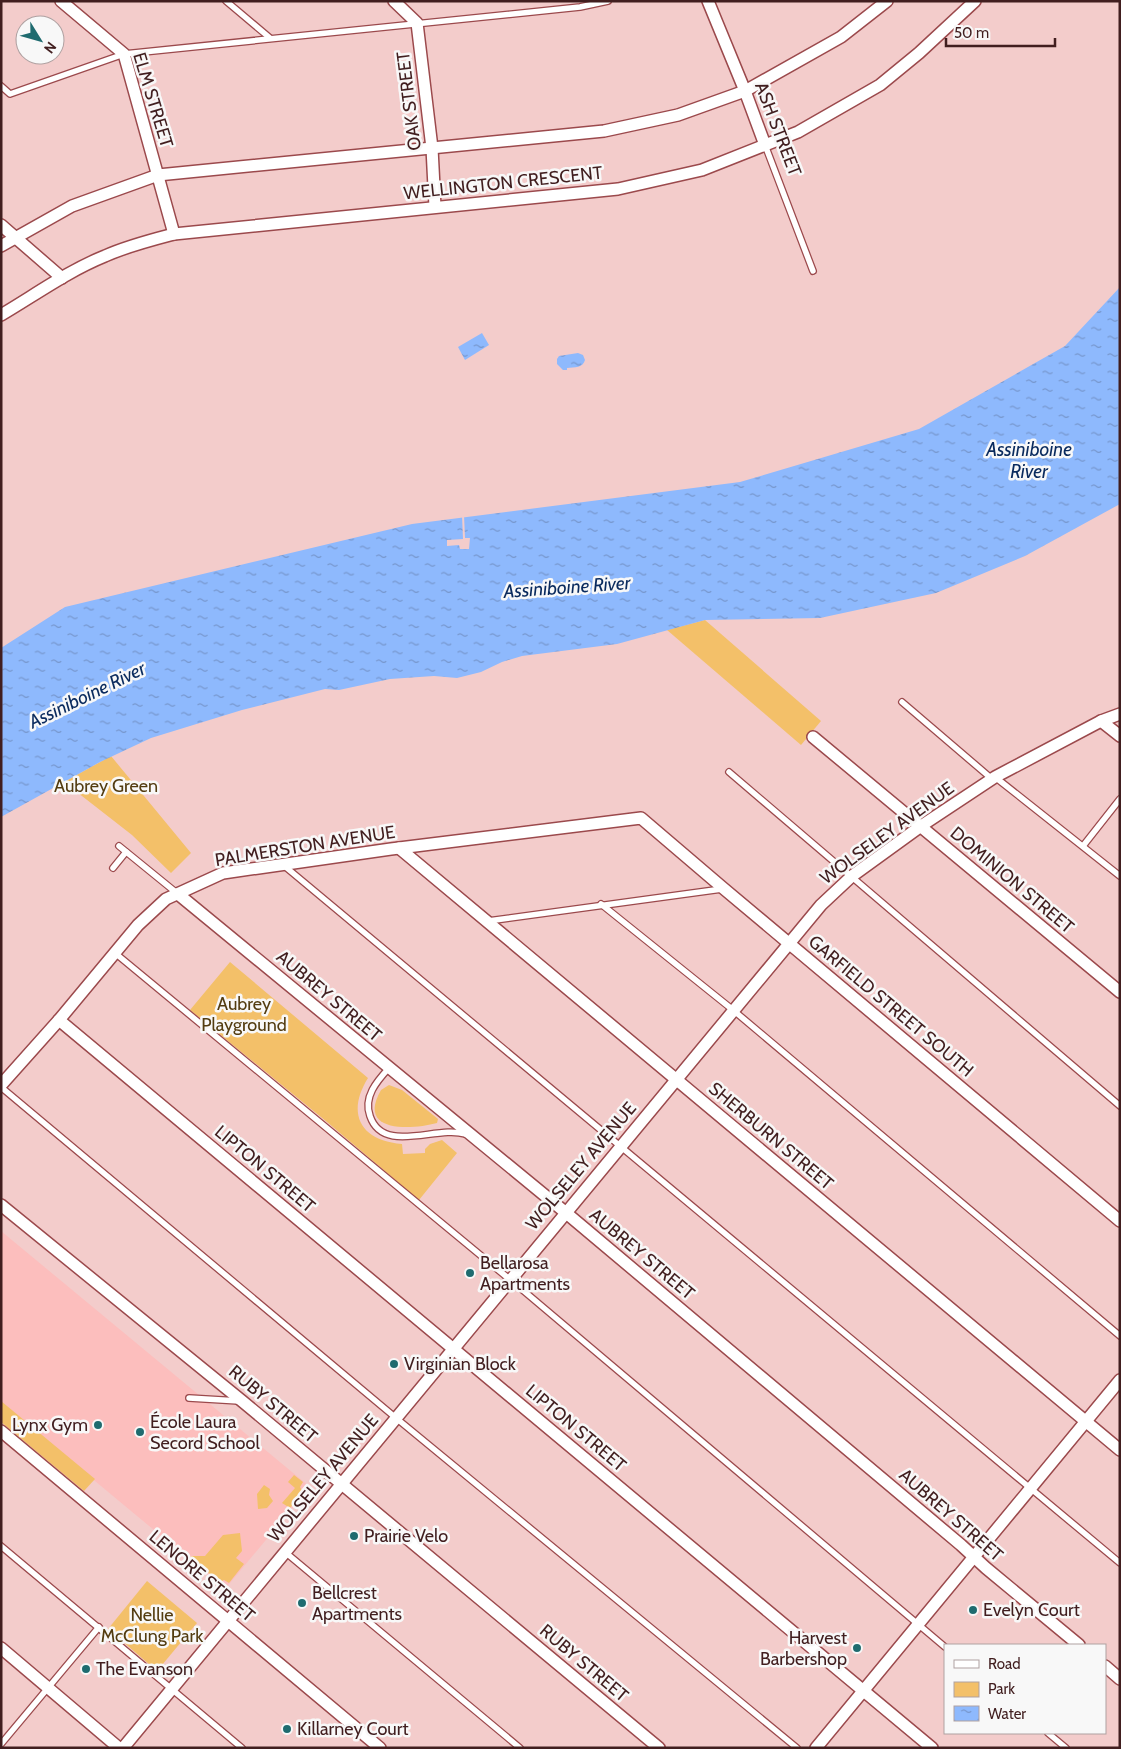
<svg xmlns="http://www.w3.org/2000/svg" width="1121" height="1749" viewBox="0 0 1121 1749" font-family="Cabin,sans-serif">
<defs>
<pattern id="water-ripples" width="26" height="14" patternUnits="userSpaceOnUse" patternTransform="scale(1.25)"><rect width="26" height="14" fill="#8eb9fd"/><path d="M2 4q2-2 4 0t4 0M15 11q2-2 4 0t4 0" fill="none" stroke="#7696cc"/></pattern>
</defs>
<rect width="100%" height="100%" fill="#f3cccb"/>
<!-- built -->
<path fill="#fcbebd" d="M 1,1231 L 310,1487 L 225,1589 L 1,1403 Z"/>
<!-- green -->
<g fill="#f3c069">
<path d="M 705,620 L 821,721 L 801,745 L 667,630 Z"/>
<path d="M 111,756 L 191,853 L 171,873 L 132,835 L 64,782 Z"/>
<path d="M 230,962 L 368,1078 C 346,1113 360,1141 402,1144 L 403,1154 L 425,1153 L 425,1149 L 430,1144 L 442,1140 L 457,1153 L 419,1200 L 327,1122 L 190,1010 Z"/>
<path d="M 389,1085 L 402,1090 L 438,1119 L 437,1123 C 411,1130 356,1133 381,1090 Z"/>
<path d="M 1,1401 L 95,1479 L 84,1491 L 1,1422 Z"/>
<path d="M 294,1475 L 303,1482 L 300,1487 L 303,1492 L 290,1508 L 282,1503 L 295,1488 L 288,1482 Z"/>
<path d="M 264,1485 L 270,1489 L 269,1495 L 273,1501 L 267,1508 L 258,1509 L 257,1494 Z"/>
<path d="M 240,1533 L 242,1551 L 236,1558 L 244,1564 L 229,1583 L 224,1580 L 220,1582 L 190,1558 L 192,1556 L 205,1556 L 223,1535 Z"/>
<path d="M 147,1581 L 197,1623 L 157,1671 L 108,1629 Z"/>
</g>
<!-- water -->
<g fill="url(#water-ripples)">
<path d="M 1120,287 L 1120,504 L 1025,556 L 936,593 L 820,618 L 705,620 L 617,644 L 522,656 L 502,662 L 481,672 L 457,678 L 434,676 L 390,679 L 339,690 L 325,689 L 242,710 L 151,738 L 100,762 L 1,817 L 1,648 L 65,607 L 412,524 L 740,482 L 919,429 L 1065,346 Z"/>
<path d="M 482,333 L 489,345 L 465,360 L 458,347 Z"/>
<path d="M 578,353 L 583,355 L 585,360 C 583,368 575,367 567,368 L 567,370 L 563,370 L 557,364 L 557,359 L 559,356 Z"/>
</g>
<!-- pier -->
<path fill="#f3cccb" d="M 462,515 L 464,515 L 465,538 L 470,538 L 469,549 L 460,549 L 459,545 L 447,546 L 447,540 L 463,539 Z"/>
<g fill="none" stroke-linecap="round" stroke-linejoin="round">
<!-- lane casing -->
<g stroke="#9b494c" stroke-width="8">
<g id="lane">
<path d="M 226,1 L 270,38"/>
<path d="M 1,86 L 10,94 L 124,54 L 580,7 L 608,1"/>
<path d="M 765,145 L 813,271"/>
<path d="M 902,702 L 992,779"/>
<path d="M 729,772 L 1120,1106"/>
<path d="M 995,777 L 1120,876"/>
<path d="M 119,846 L 178,894"/>
<path d="M 1083,846 L 1120,799"/>
<path d="M 282,864 L 1120,1563"/>
<path d="M 113,868 L 126,852"/>
<path d="M 601,904 L 733,1010 L 1120,1336"/>
<path d="M 488,921 L 722,889"/>
<path d="M 115,953 L 525,1292 L 945,1647"/>
<path d="M 389,1068 C 377,1081 363,1097 370,1116 C 383,1155 437,1125 465,1134"/>
<path d="M 1,1087 L 396,1418 L 797,1748"/>
<path d="M 189,1398 L 239,1401"/>
<path d="M 1,1546 L 242,1748"/>
<path d="M 285,1552 L 520,1748"/>
<path d="M 1048,1733 L 1066,1748"/>
<path d="M 1,1744 L 99,1627"/>
</g>
</g>
<!-- street casing -->
<g stroke="#9b494c" stroke-width="14">
<g id="street">
<path d="M 61,1 L 124,54 L 174,234"/>
<path d="M 394,1 L 417,23 L 432,148 L 435,207"/>
<path d="M 708,1 L 745,91 L 765,145"/>
<path d="M 1,225 L 62,278"/>
<path d="M 1,246 L 72,206 L 158,175 L 604,131 L 678,115 L 745,91 L 841,37 L 887,1"/>
<path d="M 1,315 C 35,295 68,271 105,256 C 127,246 151,240 174,234 L 618,189 L 702,170 L 798,132 L 880,85 L 919,53 L 975,1"/>
<path d="M 1101,721 L 1120,736"/>
<path d="M 813,737 L 1120,992"/>
<path d="M 399,848 L 1120,1450"/>
<path d="M 178,894 L 565,1212 L 961,1545 L 986,1568 L 1079,1645"/>
<path d="M 59,1020 L 932,1748"/>
<path d="M 1,1085 L 59,1020 L 138,925 L 166,899 L 223,873 L 391,849 L 641,818 L 723,888 L 1120,1221"/>
<path d="M 1,1205 L 242,1401 L 659,1748"/>
<path d="M 1,1431 L 380,1748"/>
<path d="M 1,1648 L 119,1748"/>
<path d="M 1105,1666 L 1120,1679"/>
<path d="M 123,1748 L 821,905 L 852,876 L 921,826 L 995,777 L 1101,721 L 1120,714"/>
<path d="M 816,1748 L 1120,1380"/>
</g>
</g>
<!-- lane -->
<use href="#lane" stroke="#fff" stroke-width="5.5"/>
<!-- street -->
<use href="#street" stroke="#fff" stroke-width="11"/>
</g>
<!-- markers -->
<g fill="#1f6b6f" stroke="#f8f8f8" stroke-width="2">
<circle cx="470" cy="1273" r="5"/>
<circle cx="394" cy="1364" r="5"/>
<circle cx="98" cy="1425" r="5"/>
<circle cx="140" cy="1432" r="5"/>
<circle cx="354" cy="1536" r="5"/>
<circle cx="302" cy="1603" r="5"/>
<circle cx="973" cy="1610" r="5"/>
<circle cx="857" cy="1648" r="5"/>
<circle cx="86" cy="1669" r="5"/>
<circle cx="287" cy="1729" r="5"/>
</g>
<g text-anchor="middle" dominant-baseline="central" stroke-width="5" stroke-linejoin="round" paint-order="stroke">
<!-- street labels -->
<g font-size="18" fill="#411e1f" stroke="#f8f8f8">
<text transform="translate(153 100) rotate(73)">ELM STREET</text>
<text transform="translate(409 101) rotate(-97)">OAK STREET</text>
<text transform="translate(778 129) rotate(69)">ASH STREET</text>
<text transform="translate(503 183) rotate(-6)">WELLINGTON CRESCENT</text>
<text transform="translate(887 833) rotate(-36)">WOLSELEY AVENUE</text>
<text transform="translate(305 846) rotate(-9)">PALMERSTON AVENUE</text>
<text transform="translate(1012 880) rotate(40)">DOMINION STREET</text>
<text transform="translate(329 996) rotate(40)">AUBREY STREET</text>
<text transform="translate(891 1006) rotate(40)">GARFIELD STREET SOUTH</text>
<text transform="translate(771 1136) rotate(40)">SHERBURN STREET</text>
<text transform="translate(581 1166) rotate(-50)">WOLSELEY AVENUE</text>
<text transform="translate(265 1169) rotate(40)">LIPTON STREET</text>
<text transform="translate(642 1254) rotate(40)">AUBREY STREET</text>
<text transform="translate(273 1404) rotate(40)">RUBY STREET</text>
<text transform="translate(576 1428) rotate(40)">LIPTON STREET</text>
<text transform="translate(323 1478) rotate(-50)">WOLSELEY AVENUE</text>
<text transform="translate(951 1515) rotate(41)">AUBREY STREET</text>
<text transform="translate(202 1576) rotate(40)">LENORE STREET</text>
<text transform="translate(584 1663) rotate(40)">RUBY STREET</text>
</g>
<!-- park labels -->
<g font-size="18" fill="#533c10" stroke="#f8f8f8">
<text x="106" y="786">Aubrey Green</text>
<text x="244" y="1004">Aubrey<tspan x="244" dy="21">Playground</tspan></text>
<text x="152" y="1615">Nellie<tspan x="152" dy="21">McClung Park</tspan></text>
</g>
<!-- poi labels -->
<g font-size="18" fill="#411e1f" stroke="#f8f8f8" text-anchor="start">
<text x="480" y="1263">Bellarosa<tspan x="480" dy="21">Apartments</tspan></text>
<text x="404" y="1364">Virginian Block</text>
<text x="150" y="1422">École Laura<tspan x="150" dy="21">Secord School</tspan></text>
<text x="88" y="1425" text-anchor="end">Lynx Gym</text>
<text x="364" y="1536">Prairie Velo</text>
<text x="312" y="1593">Bellcrest<tspan x="312" dy="21">Apartments</tspan></text>
<text x="983" y="1610">Evelyn Court</text>
<text x="847" y="1638" text-anchor="end">Harvest<tspan x="847" dy="21">Barbershop</tspan></text>
<text x="96" y="1669">The Evanson</text>
<text x="297" y="1729">Killarney Court</text>
</g>
<!-- water labels -->
<g font-size="19" font-style="italic" fill="#0a2b5e" stroke="#f8f8f8">
<text x="1029" y="449">Assiniboine<tspan x="1029" dy="22">River</tspan></text>
<text transform="translate(567 587) rotate(-4)">Assiniboine River</text>
<text transform="translate(87 695) rotate(-26)">Assiniboine River</text>
</g>
</g>
<!-- border -->
<rect width="1121" height="1749" fill="none" stroke="#411e1f" stroke-width="5"/>
<!-- legend -->
<rect x="944" y="1644" width="162" height="90" fill="#f8f8f8" stroke="#afa1a1"/>
<rect x="954" y="1660" width="25" height="8" fill="#ffffff" stroke="#afa1a1"/>
<text x="988" y="1669" font-size="15" fill="#411e1f">Road</text>
<rect x="954" y="1682" width="25" height="15" fill="#f3c069" stroke="#afa1a1"/>
<text x="988" y="1694" font-size="15" fill="#411e1f">Park</text>
<rect x="954" y="1706" width="25" height="15" fill="url(#water-ripples)" stroke="#afa1a1"/>
<text x="988" y="1719" font-size="15" fill="#411e1f">Water</text>
<!-- north arrow -->
<g transform="translate(40 40) rotate(127)"><circle r="24" fill="#f8f8f8" stroke="#afa1a1"/>
<path d="M0-4L9 19L0 12L-9 19Z" fill="#1f6b6f"/>
<text y="-8" font-size="14" font-weight="bold" text-anchor="middle" fill="#411e1f">N</text>
</g>
<!-- scale -->
<path d="M946 38v8h109v-8" fill="none" stroke="#411e1f" stroke-width="2.5"/>
<text x="954" y="38" font-size="15" fill="#411e1f" stroke="#f8f8f8" stroke-width="4" paint-order="stroke">50 m</text>
</svg>
